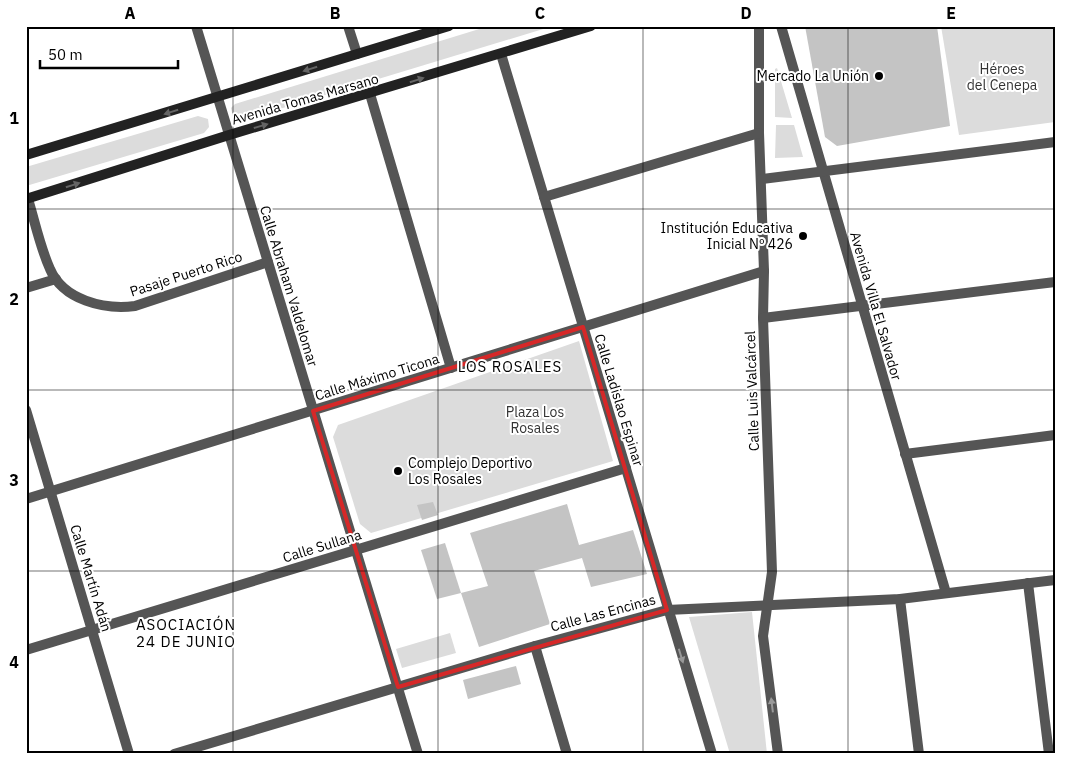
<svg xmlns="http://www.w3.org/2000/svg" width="1081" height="780" viewBox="0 0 1081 780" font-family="'IBM Plex Sans',sans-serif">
<rect width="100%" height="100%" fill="#fff"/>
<!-- green -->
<g fill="#dcdcdc">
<path d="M 489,26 L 553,26 L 240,121 L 233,117 L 231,108 L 235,104 Z"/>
<path d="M 941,26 L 1055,26 L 1055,122 L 959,135 Z"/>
<path d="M 777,68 L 792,118 L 775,117 L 775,69 Z"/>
<path d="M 198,116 L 208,119 L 209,127 L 204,133 L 26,186 L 26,167 Z"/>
<path d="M 776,125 L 794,125 L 803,157 L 775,158 Z"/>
<path d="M 579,341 L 613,461 L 371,533 L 360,524 L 333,437 L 338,425 Z"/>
<path d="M 752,612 L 767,754 L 730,754 L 689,617 Z"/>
<path d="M 450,633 L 456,653 L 402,668 L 396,649 Z"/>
</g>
<!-- building -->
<g fill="#c4c4c4">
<path d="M 805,26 L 937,26 L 950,126 L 837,146 L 825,137 Z"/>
<path d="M 433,502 L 438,515 L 422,520 L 417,505 Z"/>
<path d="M 567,504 L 579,545 L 633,530 L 647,574 L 591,587 L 582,558 L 534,571 L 550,624 L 479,647 L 461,593 L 488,586 L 470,533 Z"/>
<path d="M 445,543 L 461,593 L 437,599 L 421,550 Z"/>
<path d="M 516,666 L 521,684 L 468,699 L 463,680 Z"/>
</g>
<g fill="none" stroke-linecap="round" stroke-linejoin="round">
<!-- lane -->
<path stroke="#555" stroke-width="10" d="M 26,288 L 56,279"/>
<!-- street -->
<g stroke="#555" stroke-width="10">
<path d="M 196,26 L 418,754"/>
<path d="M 348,26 L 357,54"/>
<path d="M 759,26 L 759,133 L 764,271 L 763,318 L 772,572 L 763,636 L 778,754"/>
<path d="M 781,26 L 946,593"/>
<path d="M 501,54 L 712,754"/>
<path d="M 370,94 L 451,368"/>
<path d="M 762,179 L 1055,142"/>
<path d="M 544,197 L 759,133"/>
<path d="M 28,199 C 35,222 40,247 50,269 C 63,300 104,310 135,306 L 268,262"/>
<path d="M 763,318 L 1055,282"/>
<path d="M 26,410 L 129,754"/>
<path d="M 905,454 L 1055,435"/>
<path d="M 26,499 L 764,271"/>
<path d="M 1028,583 L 1049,754"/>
<path d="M 900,599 L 919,754"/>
<path d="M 535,646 L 567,754"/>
<path d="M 26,650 L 626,468"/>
<path d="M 174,754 L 535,646 L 667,610 L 900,599 L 1055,580"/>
</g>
<!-- secondary -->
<g stroke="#222" stroke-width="10">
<path d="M 26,155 L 449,26"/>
<path d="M 26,199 L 229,135 L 591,26"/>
</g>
</g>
<!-- one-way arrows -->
<defs><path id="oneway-solid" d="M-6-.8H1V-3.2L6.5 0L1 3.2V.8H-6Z" transform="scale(1.25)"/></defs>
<g fill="#646464">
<use href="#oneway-solid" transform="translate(310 69) rotate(163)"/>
<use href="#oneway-solid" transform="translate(417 80) rotate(-17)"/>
<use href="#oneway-solid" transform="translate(171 112) rotate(163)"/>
<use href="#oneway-solid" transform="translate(261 126) rotate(-16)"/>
<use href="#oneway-solid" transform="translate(73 185) rotate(-18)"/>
</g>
<g fill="#999">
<use href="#oneway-solid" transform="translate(681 656) rotate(73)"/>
<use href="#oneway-solid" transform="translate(772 705) rotate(-97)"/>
</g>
<!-- marked area -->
<path fill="none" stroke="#d62828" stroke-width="4" stroke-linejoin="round" d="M 583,327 L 667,610 L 398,687 L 313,411 Z"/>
<!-- grid -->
<path fill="none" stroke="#000" stroke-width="1" stroke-opacity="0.55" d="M 233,26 L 233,754M 438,26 L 438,754M 643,26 L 643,754M 848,26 L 848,754M 26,209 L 1055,209M 26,390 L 1055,390M 26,571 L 1055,571"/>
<!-- markers -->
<g fill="#000" stroke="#fff" stroke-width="2">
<circle cx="879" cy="76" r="5"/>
<circle cx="803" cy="236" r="5"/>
<circle cx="398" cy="471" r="5"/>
</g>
<g text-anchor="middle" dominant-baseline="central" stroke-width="4" stroke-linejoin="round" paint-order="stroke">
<!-- park labels -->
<g font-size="14" fill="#333" stroke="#fff">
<text x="1002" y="69">Héroes<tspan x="1002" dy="16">del Cenepa</tspan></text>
<text x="535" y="412">Plaza Los<tspan x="535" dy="16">Rosales</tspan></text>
</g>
<!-- poi labels -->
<g font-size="14" fill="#000" stroke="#fff" text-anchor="end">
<text x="869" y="76">Mercado La Unión</text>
<text x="793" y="228">Institución Educativa<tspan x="793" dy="16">Inicial Nº 426</tspan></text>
<text x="408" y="463" text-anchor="start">Complejo Deportivo<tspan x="408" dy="16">Los Rosales</tspan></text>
</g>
<!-- street labels -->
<g font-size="14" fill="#000" stroke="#fff">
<text transform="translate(305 99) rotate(-16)">Avenida Tomas Marsano</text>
<text transform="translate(186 274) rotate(-18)">Pasaje Puerto Rico</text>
<text transform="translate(289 286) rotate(73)">Calle Abraham Valdelomar</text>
<text transform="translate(876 306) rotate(74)">Avenida Villa El Salvador</text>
<text transform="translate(377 377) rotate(-17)">Calle Máximo Ticona</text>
<text transform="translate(752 391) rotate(-92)">Calle Luis Valcárcel</text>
<text transform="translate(619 400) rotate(73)">Calle Ladislao Espinar</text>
<text transform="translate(322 546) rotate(-17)">Calle Sullana</text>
<text transform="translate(91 578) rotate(73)">Calle Martín Adán</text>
<text transform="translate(603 613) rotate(-15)">Calle Las Encinas</text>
</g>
<!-- neighbourhood labels -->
<g font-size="15" letter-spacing="1" fill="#000" stroke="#fff">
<text x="510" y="366">LOS ROSALES</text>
<text x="186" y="624">ASOCIACIÓN<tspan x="186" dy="17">24 DE JUNIO</tspan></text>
</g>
</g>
<!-- border -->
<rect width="1081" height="780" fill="none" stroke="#ffffff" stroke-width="55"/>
<!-- scale -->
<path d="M40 60v8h138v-8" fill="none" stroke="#000000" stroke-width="2.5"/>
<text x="48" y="60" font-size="15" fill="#000000" stroke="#ffffff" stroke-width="4" paint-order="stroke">50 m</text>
<rect x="28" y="28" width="1026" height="724" fill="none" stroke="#000" stroke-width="2"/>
<g font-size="16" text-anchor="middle" font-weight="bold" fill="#000">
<text x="130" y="19">A</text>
<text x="335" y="19">B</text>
<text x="540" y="19">C</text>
<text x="746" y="19">D</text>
<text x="951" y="19">E</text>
<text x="14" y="124">1</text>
<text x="14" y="305">2</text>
<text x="14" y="486">3</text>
<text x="14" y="668">4</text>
</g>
</svg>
